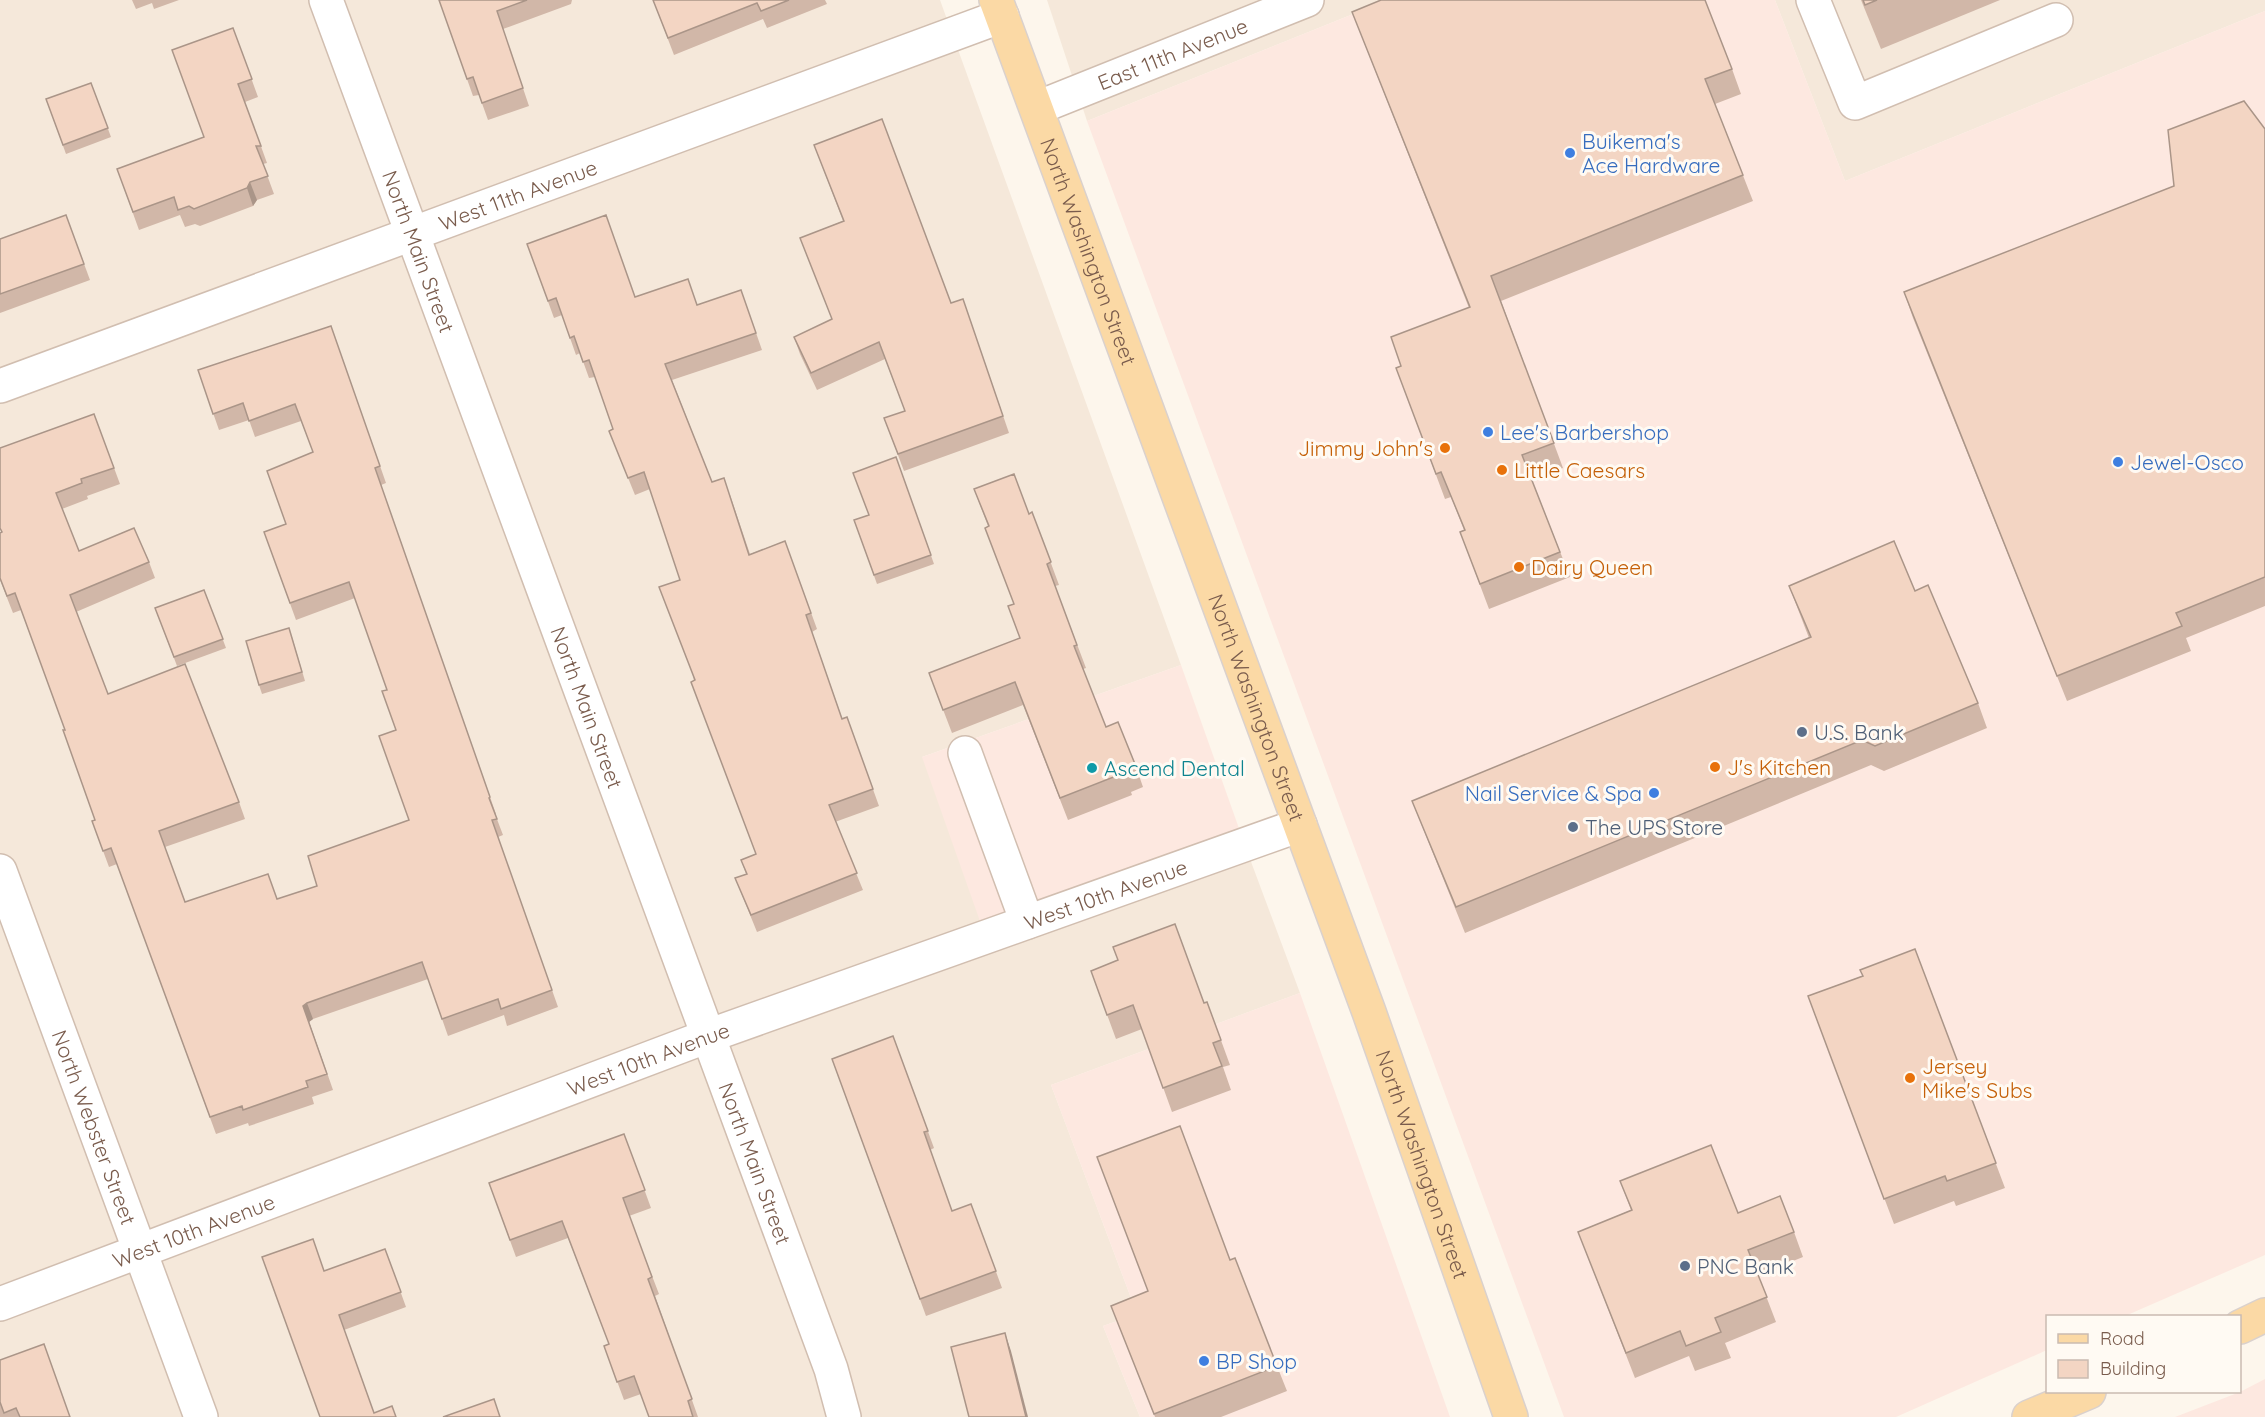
<svg xmlns="http://www.w3.org/2000/svg" width="2265" height="1417" viewBox="0 0 2265 1417" font-family="Quicksand,sans-serif">
<rect width="100%" height="100%" fill="#fdf6ec"/>
<!-- residential -->
<g fill="#f5e8da">
<path d="M 0,0 L 940,0 L 1181,665 L 922,757 L 1247,851 L 1300,993 L 1051,1085 L 1137,1314 L 1103,1326 L 1140,1417 L 0,1417 Z"/>
<path d="M 1047,0 L 1388,0 L 1087,121 Z"/>
<path d="M 1775,0 L 2265,0 L 2265,11 L 1845,181 Z"/>
</g>
<!-- commercial -->
<g fill="#fde8e0">
<path d="M 1388,0 L 1775,0 L 1845,181 L 2265,11 L 2265,1255 L 2125,1316 L 2048,1316 L 2047,1350 L 1896,1417 L 1564,1417 L 1087,121 Z"/>
<path d="M 1181,665 L 1247,851 L 988,944 L 922,757 Z"/>
<path d="M 1300,993 L 1450,1417 L 1140,1417 L 1103,1326 L 1137,1314 L 1051,1085 Z"/>
<path d="M 2265,1379 L 2265,1417 L 2175,1417 L 2240,1392 Z"/>
</g>
<g fill="none" stroke-linecap="round" stroke-linejoin="round">
<!-- minor casing -->
<g stroke="#d1beb0" stroke-width="36">
<g id="minor">
<path id="s1" d="M 326,0 L 831,1369 L 844,1417"/>
<path d="M 1813,0 L 1855,103 L 2056,20"/>
<path id="s2" d="M 1037,108 L 1307,0"/>
<path id="s3" d="M 0,386 L 1002,16"/>
<path d="M 965,753 L 1027,922"/>
<path id="s4" d="M 0,871 L 201,1417"/>
<path id="s5" d="M 0,1304 L 708,1036 L 1300,825"/>
</g>
</g>
<!-- major casing -->
<g stroke="#dad1cd" stroke-width="36">
<g id="major">
<path id="s6" d="M 996,0 L 1369,1012 L 1511,1417"/>
<path d="M 2240,1327 L 2265,1315"/>
<path d="M 2029,1417 L 2089,1392"/>
</g>
</g>
<!-- minor -->
<use href="#minor" stroke="#fff" stroke-width="33"/>
<!-- major -->
<use href="#major" stroke="#fbd9a5" stroke-width="33"/>
</g>
<!-- wall -->
<g fill="#d1b7a8">
<path d="M 132,0 L 179,0 L 154,9 L 152,3 L 136,9 Z"/>
<path d="M 439,0 L 572,0 L 571,4 L 503,29 L 529,106 L 488,120 L 479,95 L 473,96 Z"/>
<path d="M 653,0 L 825,0 L 827,4 L 767,28 L 763,19 L 674,55 Z"/>
<path d="M 1861,0 L 2000,0 L 1881,49 Z"/>
<path d="M 1352,12 L 1732,69 L 1741,94 L 1715,104 L 1753,201 L 1501,301 L 1563,468 L 1532,480 L 1570,577 L 1489,609 L 1460,532 L 1464,530 L 1451,497 L 1445,499 L 1396,368 L 1401,366 L 1469,308 Z"/>
<path d="M 233,28 L 258,97 L 245,102 L 267,163 L 263,164 L 274,194 L 257,200 L 253,206 L 200,226 L 195,224 L 185,227 L 180,215 L 139,230 L 117,169 L 204,137 Z"/>
<path d="M 91,83 L 111,137 L 66,154 L 46,99 Z"/>
<path d="M 2265,129 L 2265,606 L 2186,638 L 2191,651 L 2067,701 L 1913,318 L 1904,292 L 2174,186 Z"/>
<path d="M 814,145 L 951,303 L 963,299 L 1009,433 L 904,471 L 884,418 L 905,411 L 885,359 L 817,390 L 800,354 L 794,337 L 832,319 L 800,238 L 843,221 Z"/>
<path d="M 66,215 L 90,280 L 0,313 L 0,239 Z"/>
<path d="M 527,244 L 635,297 L 697,305 L 741,290 L 762,350 L 672,380 L 712,482 L 730,495 L 750,554 L 785,541 L 817,629 L 812,632 L 842,718 L 847,717 L 879,806 L 835,822 L 863,890 L 757,932 L 735,878 L 746,874 L 741,860 L 756,854 L 694,681 L 680,580 L 650,489 L 635,495 L 609,431 L 613,429 L 595,377 L 589,378 L 580,353 L 576,355 L 562,315 L 554,318 Z"/>
<path d="M 331,326 L 386,483 L 381,485 L 496,814 L 495,814 L 503,835 L 498,837 L 558,1007 L 507,1026 L 504,1015 L 448,1036 L 428,979 L 313,1019 L 309,1022 L 333,1090 L 312,1097 L 314,1104 L 249,1126 L 248,1123 L 216,1134 L 117,864 L 109,867 L 92,821 L 95,820 L 65,730 L 21,610 L 13,613 L 0,580 L 0,533 L 2,532 L 94,414 L 120,484 L 87,496 L 88,499 L 62,509 L 79,551 L 149,562 L 155,578 L 76,612 L 108,694 L 239,802 L 245,819 L 165,847 L 185,902 L 277,899 L 317,886 L 409,820 L 396,730 L 387,690 L 355,598 L 296,620 L 264,532 L 286,524 L 313,452 L 301,421 L 255,437 L 249,420 L 219,430 L 198,370 Z"/>
<path d="M 896,457 L 934,564 L 877,584 L 854,520 L 868,515 Z"/>
<path d="M 974,489 L 1029,514 L 1032,512 L 1059,585 L 1055,586 L 1086,668 L 1083,669 L 1106,727 L 1135,764 L 1143,787 L 1131,792 L 1132,795 L 1068,820 L 1023,705 L 952,733 L 929,673 L 1020,638 L 1014,604 L 988,526 Z"/>
<path d="M 1789,586 L 1915,591 L 1978,703 L 1987,728 L 1884,771 L 1871,765 L 1465,933 L 1422,826 L 1412,801 L 1809,638 Z"/>
<path d="M 204,590 L 226,648 L 177,666 L 155,608 Z"/>
<path d="M 292,637 L 305,681 L 262,694 L 259,685 Z"/>
<path d="M 1113,947 L 1204,1003 L 1207,1002 L 1230,1065 L 1223,1067 L 1231,1090 L 1172,1112 L 1142,1029 L 1116,1039 L 1091,971 L 1118,960 Z"/>
<path d="M 1915,949 L 2005,1188 L 1956,1206 L 1954,1201 L 1894,1224 L 1808,996 L 1862,976 Z"/>
<path d="M 893,1036 L 934,1148 L 930,1150 L 952,1211 L 971,1204 L 1002,1288 L 926,1316 L 832,1059 Z"/>
<path d="M 624,1134 L 651,1208 L 629,1216 L 659,1294 L 655,1296 L 698,1417 L 649,1417 L 641,1394 L 624,1400 L 604,1346 L 609,1344 L 568,1238 L 516,1257 L 489,1183 Z"/>
<path d="M 1620,1181 L 1738,1213 L 1794,1232 L 1803,1257 L 1758,1275 L 1776,1322 L 1725,1343 L 1731,1358 L 1695,1371 L 1689,1356 L 1635,1378 L 1578,1232 L 1631,1210 Z"/>
<path d="M 385,1249 L 406,1307 L 344,1330 L 374,1413 L 320,1417 L 324,1271 Z"/>
<path d="M 1230,1260 L 1277,1366 L 1287,1391 L 1221,1417 L 1155,1417 L 1111,1306 Z"/>
<path d="M 0,1360 L 70,1417 L 0,1417 Z"/>
</g>
<!-- shaded-wall -->
<g fill="#aa9588">
<path d="M 250,182 L 257,200 L 253,206 L 247,188 Z"/>
<path d="M 307,1003 L 313,1019 L 309,1022 L 333,1090 L 303,1006 Z"/>
<path d="M 1005,1333 L 1011,1351 L 1028,1417 L 1026,1417 Z"/>
</g>
<!-- building -->
<g fill="#f3d5c3" stroke="#aa9588" stroke-width="1.5">
<path d="M 439,0 L 527,0 L 497,11 L 523,88 L 482,103 L 473,77 L 467,79 Z"/>
<path d="M 653,0 L 789,0 L 761,11 L 757,3 L 668,38 Z"/>
<path d="M 1381,0 L 1705,0 L 1732,69 L 1705,79 L 1743,175 L 1491,276 L 1554,443 L 1522,455 L 1560,552 L 1480,584 L 1460,532 L 1465,530 L 1441,472 L 1436,474 L 1396,368 L 1401,366 L 1391,337 L 1470,307 L 1352,12 Z"/>
<path d="M 1863,0 L 1877,0 L 1865,5 Z"/>
<path d="M 233,28 L 252,79 L 238,84 L 261,146 L 256,146 L 268,176 L 250,182 L 247,188 L 194,209 L 189,206 L 178,210 L 174,197 L 133,212 L 117,169 L 204,137 L 172,50 Z"/>
<path d="M 91,83 L 108,128 L 63,145 L 46,99 Z"/>
<path d="M 2244,101 L 2265,129 L 2265,577 L 2176,613 L 2182,626 L 2057,676 L 1904,292 L 2174,186 L 2168,130 Z"/>
<path d="M 882,119 L 951,303 L 963,299 L 1003,416 L 898,454 L 884,418 L 905,411 L 879,342 L 811,373 L 794,337 L 832,319 L 800,238 L 844,221 L 814,145 Z"/>
<path d="M 66,215 L 84,264 L 0,294 L 0,239 Z"/>
<path d="M 606,215 L 635,297 L 688,279 L 697,305 L 741,290 L 756,333 L 665,364 L 712,482 L 724,478 L 749,555 L 785,541 L 811,613 L 806,615 L 842,719 L 847,717 L 873,789 L 829,805 L 857,873 L 751,915 L 735,878 L 747,874 L 741,860 L 756,854 L 691,682 L 695,680 L 659,587 L 680,580 L 644,472 L 628,478 L 609,431 L 613,429 L 589,360 L 583,362 L 574,336 L 570,338 L 556,298 L 548,301 L 527,244 Z"/>
<path d="M 331,326 L 380,466 L 375,468 L 490,797 L 489,798 L 497,819 L 492,820 L 552,990 L 501,1009 L 498,999 L 442,1019 L 422,962 L 307,1003 L 303,1006 L 327,1074 L 306,1081 L 308,1087 L 243,1110 L 242,1106 L 210,1117 L 111,848 L 103,851 L 92,821 L 95,820 L 63,730 L 65,730 L 15,593 L 7,596 L 0,578 L 0,533 L 2,532 L 0,528 L 0,448 L 94,414 L 114,468 L 81,479 L 82,483 L 56,493 L 79,551 L 134,528 L 149,562 L 70,595 L 108,694 L 185,664 L 239,802 L 159,831 L 185,902 L 268,874 L 277,899 L 317,886 L 308,856 L 409,820 L 379,736 L 396,730 L 382,691 L 387,690 L 349,582 L 290,603 L 264,532 L 286,524 L 267,471 L 313,452 L 295,404 L 249,421 L 243,403 L 213,414 L 198,370 Z"/>
<path d="M 896,457 L 931,555 L 874,575 L 854,520 L 869,515 L 853,473 Z"/>
<path d="M 1014,474 L 1029,514 L 1032,512 L 1051,562 L 1047,564 L 1077,645 L 1074,646 L 1106,727 L 1118,722 L 1135,764 L 1122,770 L 1124,773 L 1060,798 L 1015,682 L 943,710 L 929,673 L 1020,638 L 1008,606 L 1014,604 L 985,528 L 989,526 L 974,489 Z"/>
<path d="M 1894,541 L 1915,591 L 1928,585 L 1978,703 L 1875,746 L 1862,740 L 1456,907 L 1412,801 L 1811,637 L 1789,586 Z"/>
<path d="M 204,590 L 223,639 L 174,657 L 155,608 Z"/>
<path d="M 289,628 L 302,672 L 259,685 L 246,641 Z"/>
<path d="M 1175,924 L 1204,1003 L 1207,1002 L 1221,1040 L 1213,1043 L 1222,1066 L 1163,1088 L 1133,1005 L 1107,1015 L 1091,971 L 1118,960 L 1113,947 Z"/>
<path d="M 1915,949 L 1996,1163 L 1947,1181 L 1945,1176 L 1884,1199 L 1808,996 L 1863,976 L 1860,970 Z"/>
<path d="M 893,1036 L 928,1131 L 924,1132 L 952,1211 L 971,1204 L 996,1271 L 920,1299 L 832,1059 Z"/>
<path d="M 1180,1126 L 1230,1260 L 1235,1258 L 1277,1366 L 1154,1414 L 1111,1306 L 1148,1291 L 1097,1157 Z"/>
<path d="M 624,1134 L 645,1190 L 623,1198 L 652,1277 L 648,1279 L 692,1399 L 688,1401 L 693,1417 L 649,1417 L 634,1376 L 617,1382 L 604,1346 L 609,1344 L 562,1221 L 510,1240 L 489,1183 Z"/>
<path d="M 1711,1145 L 1738,1213 L 1780,1196 L 1794,1232 L 1748,1250 L 1767,1297 L 1715,1318 L 1721,1332 L 1686,1346 L 1680,1331 L 1626,1353 L 1578,1232 L 1632,1210 L 1620,1181 Z"/>
<path d="M 313,1239 L 324,1271 L 385,1249 L 401,1292 L 339,1315 L 374,1413 L 392,1406 L 396,1417 L 320,1417 L 262,1257 Z"/>
<path d="M 1005,1333 L 1026,1417 L 969,1417 L 951,1347 Z"/>
<path d="M 44,1344 L 70,1417 L 20,1417 L 16,1408 L 4,1413 L 0,1402 L 0,1360 Z"/>
<path d="M 494,1399 L 500,1417 L 443,1417 Z"/>
</g>
<!-- markers -->
<g fill="#3f7fe0" stroke="#fffaf3" stroke-width="2">
<circle cx="1570" cy="153" r="6"/>
<circle cx="1488" cy="432" r="6"/>
<circle cx="2118" cy="462" r="6"/>
<circle cx="1654" cy="793" r="6"/>
<circle cx="1204" cy="1361" r="6"/>
</g>
<g fill="#e8710a" stroke="#fffaf3" stroke-width="2">
<circle cx="1445" cy="448" r="6"/>
<circle cx="1502" cy="470" r="6"/>
<circle cx="1519" cy="567" r="6"/>
<circle cx="1715" cy="767" r="6"/>
<circle cx="1910" cy="1078" r="6"/>
</g>
<g fill="#5c6f8a" stroke="#fffaf3" stroke-width="2">
<circle cx="1802" cy="732" r="6"/>
<circle cx="1573" cy="827" r="6"/>
<circle cx="1685" cy="1266" r="6"/>
</g>
<circle fill="#0f9aa8" stroke="#fffaf3" stroke-width="2" cx="1092" cy="768" r="6"/>
<g text-anchor="middle" dominant-baseline="central" stroke-width="6" stroke-linejoin="round" paint-order="stroke">
<!-- street labels -->
<g font-size="21" fill="#7a5c4d" stroke="#fffaf3">
<text stroke="none"><textPath href="#s2" startOffset="146">East 11th Avenue</textPath></text>
<text stroke="none"><textPath href="#s3" startOffset="552">West 11th Avenue</textPath></text>
<text stroke="none"><textPath href="#s6" startOffset="268">North Washington Street</textPath></text>
<text stroke="none"><textPath href="#s1" startOffset="268">North Main Street</textPath></text>
<text stroke="none"><textPath href="#s1" startOffset="754">North Main Street</textPath></text>
<text stroke="none"><textPath href="#s6" startOffset="754">North Washington Street</textPath></text>
<text stroke="none"><textPath href="#s5" startOffset="1179">West 10th Avenue</textPath></text>
<text stroke="none"><textPath href="#s5" startOffset="693">West 10th Avenue</textPath></text>
<text stroke="none"><textPath href="#s4" startOffset="273">North Webster Street</textPath></text>
<text stroke="none"><textPath href="#s1" startOffset="1240">North Main Street</textPath></text>
<text stroke="none"><textPath href="#s6" startOffset="1240">North Washington Street</textPath></text>
<text stroke="none"><textPath href="#s5" startOffset="207">West 10th Avenue</textPath></text>
</g>
<!-- shop labels -->
<g font-size="21" fill="#366cbe" stroke="#fffaf3" text-anchor="start">
<text x="1582" y="141">Buikema's<tspan x="1582" dy="24">Ace Hardware</tspan></text>
<text x="1500" y="432">Lee's Barbershop</text>
<text x="2130" y="462">Jewel-Osco</text>
<text x="1642" y="793" text-anchor="end">Nail Service &amp; Spa</text>
<text x="1216" y="1361">BP Shop</text>
</g>
<!-- food labels -->
<g font-size="21" fill="#c56008" stroke="#fffaf3" text-anchor="start">
<text x="1433" y="448" text-anchor="end">Jimmy John's</text>
<text x="1514" y="470">Little Caesars</text>
<text x="1531" y="567">Dairy Queen</text>
<text x="1727" y="767">J's Kitchen</text>
<text x="1922" y="1066">Jersey<tspan x="1922" dy="24">Mike's Subs</tspan></text>
</g>
<!-- service labels -->
<g font-size="21" fill="#4e5e75" stroke="#fffaf3" text-anchor="start">
<text x="1814" y="732">U.S. Bank</text>
<text x="1585" y="827">The UPS Store</text>
<text x="1697" y="1266">PNC Bank</text>
</g>
<!-- culture labels -->
<g font-size="21" fill="#0d838f" stroke="#fffaf3" text-anchor="start">
<text x="1104" y="768">Ascend Dental</text>
</g>
</g>
<!-- legend -->
<rect x="2046" y="1315" width="195" height="78" fill="#fffaf3" stroke="#cabbb1" stroke-width="1.5"/>
<rect x="2058" y="1334" width="30" height="9" fill="#fbd9a5" stroke="#cabbb1" stroke-width="1.5"/>
<text x="2100" y="1345" font-size="18" fill="#7a5c4d">Road</text>
<rect x="2058" y="1360" width="30" height="18" fill="#f3d5c3" stroke="#cabbb1" stroke-width="1.5"/>
<text x="2100" y="1375" font-size="18" fill="#7a5c4d">Building</text>
</svg>
